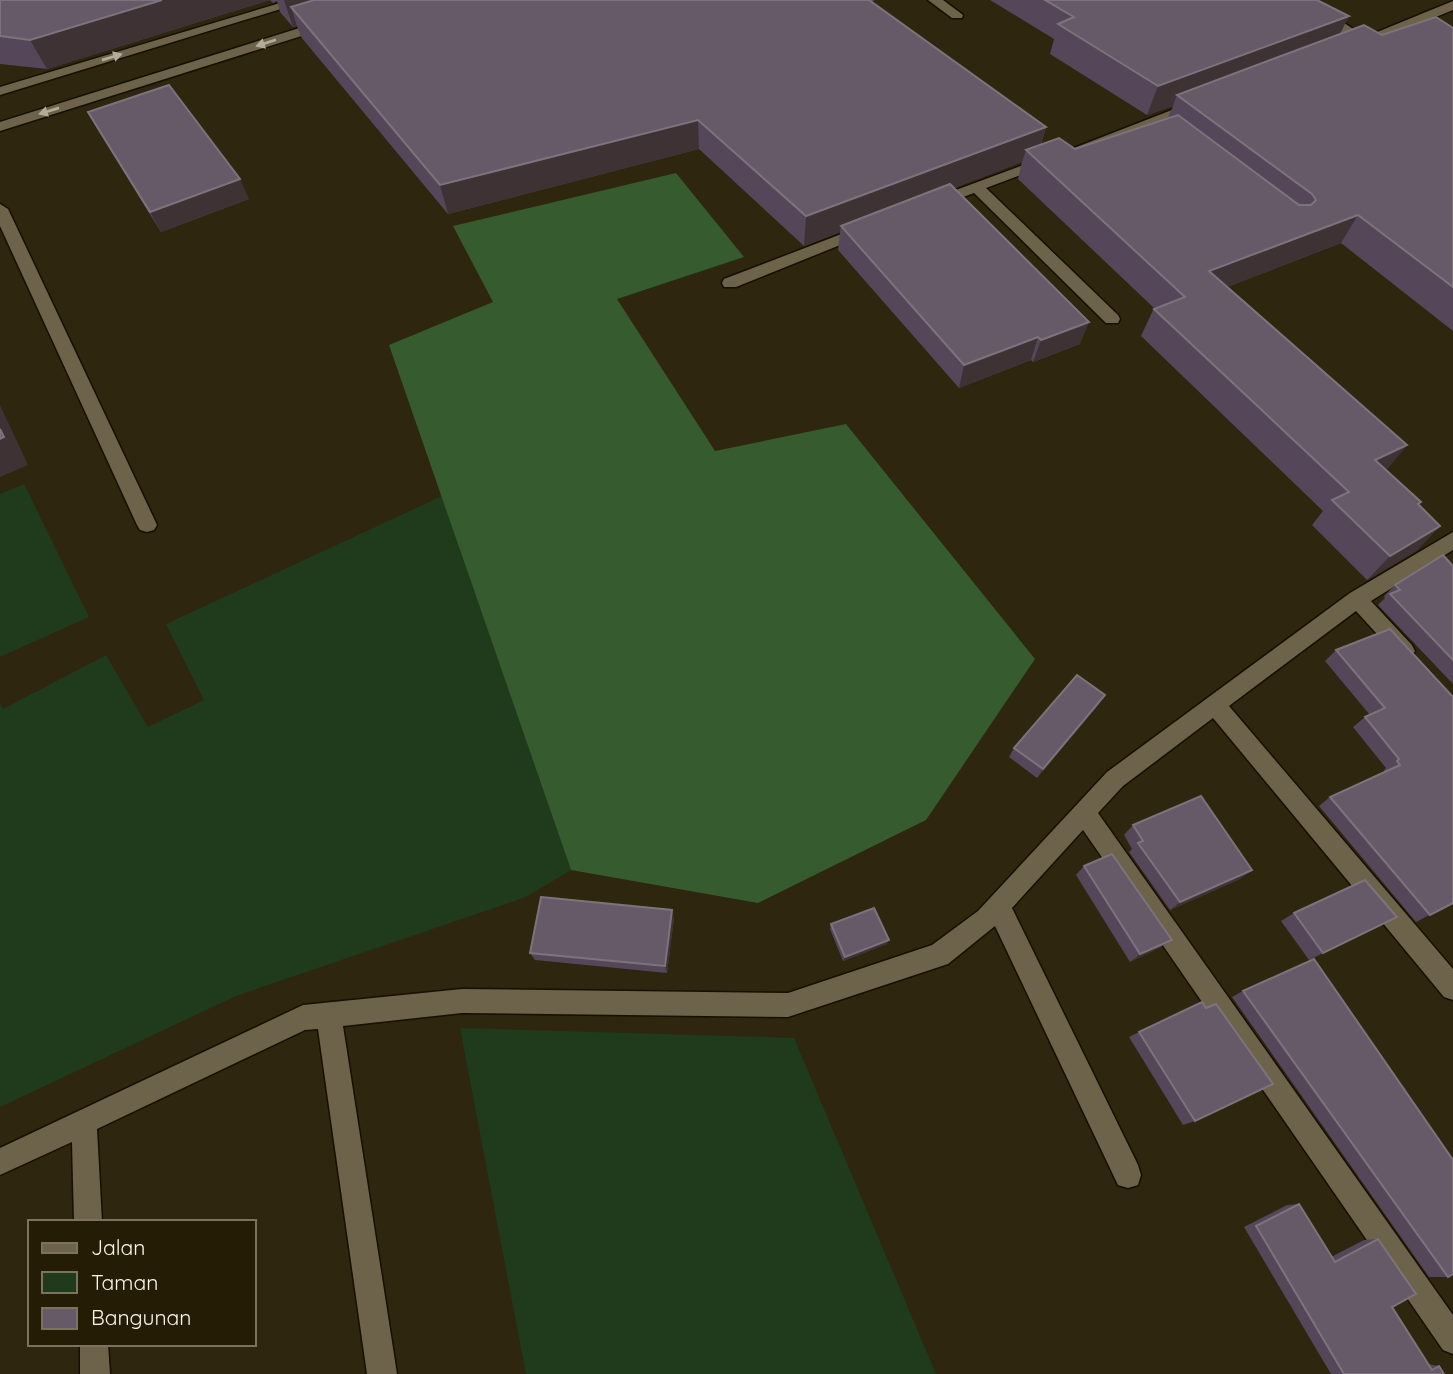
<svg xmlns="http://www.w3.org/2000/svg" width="1453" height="1374" viewBox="0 0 1453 1374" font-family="Quicksand,sans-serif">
<rect width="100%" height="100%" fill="#2f2610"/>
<!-- green -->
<g fill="#203a1c">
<path d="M 24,484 L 89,617 L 0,657 L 0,494 Z"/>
<path d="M 442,496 L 571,870 L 526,897 L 236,996 L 0,1107 L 0,703 L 3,709 L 106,655 L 148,727 L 204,700 L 166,624 Z"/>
<path d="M 460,1028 L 794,1038 L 936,1374 L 526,1374 Z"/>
</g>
<!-- forest -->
<path fill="#355b2f" d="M 676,173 L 744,257 L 617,299 L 715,451 L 846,424 L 1035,659 L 926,820 L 758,903 L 571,870 L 389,345 L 493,302 L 453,226 Z"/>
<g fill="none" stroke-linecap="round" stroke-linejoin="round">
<!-- minor casing -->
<g stroke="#170f00" stroke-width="3">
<g id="minor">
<path d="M 290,0 L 310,0 L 0,95 L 0,87 Z"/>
<path d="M 928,0 L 943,0 L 963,15 L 962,18 L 952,18 Z"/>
<path d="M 1295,0 L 1310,0 L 1365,37 L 1453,1 L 1453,10 L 1360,48 Z"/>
<path d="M 325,20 L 331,24 L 330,27 L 0,131 L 0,122 Z"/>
<path d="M 1195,101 L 1202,105 L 1200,108 L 1086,151 L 1076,151 L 1074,148 Z"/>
<path d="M 1045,157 L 1050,158 L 1052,161 L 1050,164 L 986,188 L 1118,315 L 1120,319 L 1118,323 L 1106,323 L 974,193 L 934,208 L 926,203 L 929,200 Z"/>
<path d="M 0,204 L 8,209 L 157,525 L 154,530 L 147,532 L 140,530 L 137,525 L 0,226 Z"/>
<path d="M 865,225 L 873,230 L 870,233 L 736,287 L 724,287 L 722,283 L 724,279 Z"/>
<path d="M 1453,532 L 1453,550 L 1371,601 L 1412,645 L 1415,651 L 1412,657 L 1405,660 L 1398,657 L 1356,611 L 1229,706 L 1453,969 L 1453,1000 L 1444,997 L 1213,718 L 1123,786 L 1098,813 L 1453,1315 L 1453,1354 L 1443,1350 L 1083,830 L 1012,908 L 1138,1165 L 1141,1175 L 1138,1185 L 1128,1188 L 1118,1185 L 995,926 L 948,964 L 788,1017 L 462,1013 L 343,1026 L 397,1374 L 367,1374 L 318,1029 L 305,1030 L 97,1129 L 102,1222 L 74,1222 L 72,1142 L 0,1175 L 0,1148 L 303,1005 L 462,989 L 788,993 L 932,945 L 978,911 L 1107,772 L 1350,593 Z"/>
<path d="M 80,1344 L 108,1344 L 110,1374 L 80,1374 Z"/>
</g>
</g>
<!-- minor -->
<use href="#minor" fill="#6d624a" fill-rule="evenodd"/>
</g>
<!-- wall -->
<g fill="#554759">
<path d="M 0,0 L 270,0 L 47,69 L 0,64 Z"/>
<path d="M 270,0 L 875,0 L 871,2 L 1046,127 L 1041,145 L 1075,149 L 1168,118 L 1173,106 L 1147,115 L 1050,54 L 1054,39 L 990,0 L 1317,0 L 1340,34 L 1382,35 L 1453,28 L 1453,331 L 1341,243 L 1227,287 L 1407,445 L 1386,470 L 1440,526 L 1416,551 L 1367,580 L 1312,525 L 1323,511 L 1141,336 L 1154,308 L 1018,179 L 1022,162 L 954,188 L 1080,344 L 1033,362 L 1031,360 L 959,388 L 838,250 L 840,232 L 804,246 L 699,149 L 448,214 L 301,37 L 297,26 L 293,27 L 280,12 L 277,1 L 273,3 Z"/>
<path d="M 88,112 L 249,199 L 161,232 L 99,132 Z"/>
<path d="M 1453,566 L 1453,684 L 1378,605 L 1385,598 L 1384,596 L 1395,585 Z"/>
<path d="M 1390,629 L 1453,903 L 1416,922 L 1319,806 L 1330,797 L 1385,772 L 1384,770 L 1386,768 L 1353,727 L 1365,717 L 1370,715 L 1325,661 L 1336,650 Z"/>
<path d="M 1105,695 L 1098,705 L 1037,778 L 1009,757 L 1014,748 Z"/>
<path d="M 1133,825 L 1240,879 L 1170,910 L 1129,852 L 1132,849 L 1124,835 Z"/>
<path d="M 1084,866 L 1161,947 L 1130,962 L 1076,875 Z"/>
<path d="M 1294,913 L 1397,917 L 1309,960 L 1281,921 Z"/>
<path d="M 674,918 L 667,973 L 535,960 L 530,953 Z"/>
<path d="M 831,924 L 887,944 L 843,961 L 830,929 Z"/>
<path d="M 1243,991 L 1448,1277 L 1429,1277 L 1232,997 Z"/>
<path d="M 1206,1008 L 1195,1121 L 1183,1125 L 1129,1037 L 1139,1032 Z"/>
<path d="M 1299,1204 L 1331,1257 L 1364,1240 L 1378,1239 L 1392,1307 L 1428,1364 L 1439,1366 L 1444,1374 L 1331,1374 L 1244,1227 L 1287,1205 Z"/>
</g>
<!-- shaded-wall -->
<g fill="#3f3235">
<path d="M 162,0 L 270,0 L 47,69 L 30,40 Z"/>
<path d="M 284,0 L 326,0 L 291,7 L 297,26 L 293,27 Z"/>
<path d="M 1349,16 L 1334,46 L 1177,95 L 1173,106 L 1147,115 L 1158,86 Z"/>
<path d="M 698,120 L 699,149 L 448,214 L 440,185 Z"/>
<path d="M 1046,127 L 1037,156 L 1026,150 L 1022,162 L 844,230 L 841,226 L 840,232 L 804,246 L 806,216 Z"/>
<path d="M 240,179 L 249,199 L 161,232 L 150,212 Z"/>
<path d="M 1358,215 L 1341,243 L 1196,299 L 1209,271 Z"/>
<path d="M 1089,322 L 1080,344 L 1033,362 L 1041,340 Z"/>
<path d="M 1038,337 L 1031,360 L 959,388 L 964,365 Z"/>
<path d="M 0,405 L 28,465 L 0,477 Z"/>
<path d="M 1407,445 L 1386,471 L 1375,460 Z"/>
<path d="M 1440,526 L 1416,551 L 1367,580 L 1390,556 Z"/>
<path d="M 1105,695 L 1098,705 L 1037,778 L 1043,769 Z"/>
<path d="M 1252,870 L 1240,879 L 1170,910 L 1180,902 Z"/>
<path d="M 672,910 L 674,918 L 667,973 L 665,966 Z"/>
<path d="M 889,940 L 887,944 L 843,961 L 845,957 Z"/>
<path d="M 1172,940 L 1161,947 L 1130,962 L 1140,954 Z"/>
</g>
<!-- building -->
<g fill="#675a68" stroke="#7e727c" stroke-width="2">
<path d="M 0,0 L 162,0 L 30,40 L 0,36 Z"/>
<path d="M 314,0 L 869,0 L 1046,127 L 806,216 L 698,120 L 440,185 L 291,7 Z"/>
<path d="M 1045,0 L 1317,0 L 1349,16 L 1158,86 L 1058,24 L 1074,17 Z"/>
<path d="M 1436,17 L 1453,28 L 1453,287 L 1358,215 L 1209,271 L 1407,445 L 1375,460 L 1421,502 L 1418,504 L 1440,526 L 1390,556 L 1332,500 L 1349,492 L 1154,309 L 1185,297 L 1026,150 L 1059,138 L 1075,149 L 1178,115 L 1299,205 L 1311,205 L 1316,200 L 1312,194 L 1177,95 L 1364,25 L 1382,35 Z"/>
<path d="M 169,85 L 240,179 L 150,212 L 88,112 Z"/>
<path d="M 950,184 L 1089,322 L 1041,340 L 1038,337 L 964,365 L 841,226 Z"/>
<path d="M 0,429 L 4,437 L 0,439 Z"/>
<path d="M 1443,555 L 1453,566 L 1453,660 L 1390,594 L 1400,590 L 1395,585 Z"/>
<path d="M 1390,629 L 1453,697 L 1453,903 L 1430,915 L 1330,797 L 1400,765 L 1397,761 L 1399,759 L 1365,717 L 1385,708 L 1336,650 Z"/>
<path d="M 1077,675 L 1105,695 L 1043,769 L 1014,748 Z"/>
<path d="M 1201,796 L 1252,870 L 1180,902 L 1138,843 L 1143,841 L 1133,825 Z"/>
<path d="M 1112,854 L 1172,940 L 1140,954 L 1084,866 Z"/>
<path d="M 1365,880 L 1397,917 L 1323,953 L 1294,913 Z"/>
<path d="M 541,897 L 672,910 L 665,966 L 530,953 Z"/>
<path d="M 874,908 L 889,940 L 845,957 L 831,924 Z"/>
<path d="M 1314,959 L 1453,1160 L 1453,1274 L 1448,1277 L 1243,991 Z"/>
<path d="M 1202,1002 L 1206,1008 L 1216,1004 L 1273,1084 L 1195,1121 L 1139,1032 Z"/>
<path d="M 1299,1204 L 1335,1262 L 1378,1239 L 1416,1294 L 1392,1307 L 1432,1370 L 1439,1366 L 1444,1374 L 1344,1374 L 1256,1226 Z"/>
</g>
<!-- one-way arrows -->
<defs><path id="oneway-solid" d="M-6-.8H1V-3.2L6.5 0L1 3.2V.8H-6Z" transform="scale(1.75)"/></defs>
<g fill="#b4ac98">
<use href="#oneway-solid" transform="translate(266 43) rotate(162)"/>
<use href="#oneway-solid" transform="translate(112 57) rotate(-17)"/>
<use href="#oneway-solid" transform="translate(49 111) rotate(163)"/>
</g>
<!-- legend -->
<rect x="28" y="1220" width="228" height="126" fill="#251c06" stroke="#7b7360" stroke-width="2"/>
<rect x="42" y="1243" width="35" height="10" fill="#6d624a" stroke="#7b7360" stroke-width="2"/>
<text x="91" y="1255" font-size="21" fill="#fbf5e7">Jalan</text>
<rect x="42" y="1272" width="35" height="21" fill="#203a1c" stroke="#7b7360" stroke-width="2"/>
<text x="91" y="1290" font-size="21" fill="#fbf5e7">Taman</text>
<rect x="42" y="1308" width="35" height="21" fill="#675a68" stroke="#7b7360" stroke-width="2"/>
<text x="91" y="1325" font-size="21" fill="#fbf5e7">Bangunan</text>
</svg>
